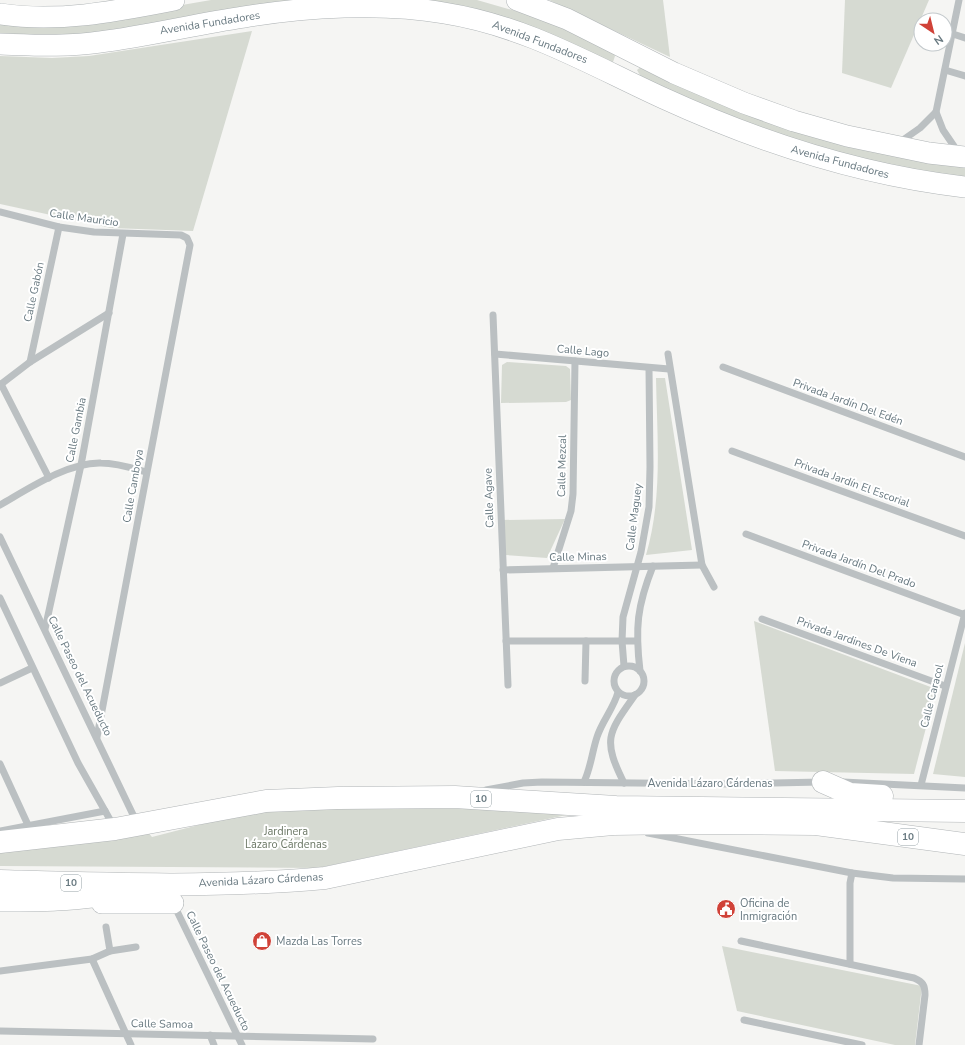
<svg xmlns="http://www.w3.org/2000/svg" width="965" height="1045" viewBox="0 0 965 1045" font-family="'Nunito Sans',sans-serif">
<rect width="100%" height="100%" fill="#f5f5f3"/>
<!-- green -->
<g fill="#d6dad2">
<path d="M 211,0 L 477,0 L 526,14 L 573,32 L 613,51 L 615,56 L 613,62 L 606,63 L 411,2 L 58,37 L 0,33 L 0,20 L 124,15 Z"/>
<path d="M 549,0 L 663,0 L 670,57 Z"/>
<path d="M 845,0 L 929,0 L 891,88 L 842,73 Z"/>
<path d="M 252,31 L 193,231 L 111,228 L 0,204 L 0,56 L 52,58 L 89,56 Z"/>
<path d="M 642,66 L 965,164 L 965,179 L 877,164 L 782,137 L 699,105 L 641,77 L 637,70 Z"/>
<path d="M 507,362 L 566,366 L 570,369 L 571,400 L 566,402 L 501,403 L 502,365 Z"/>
<path d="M 656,378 L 665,378 L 692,550 L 646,555 C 663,497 657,437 656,378 Z"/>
<path d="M 565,519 L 547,558 L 506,555 L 502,520 Z"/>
<path d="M 754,621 L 936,689 L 914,774 L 775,771 Z"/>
<path d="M 965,643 L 965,777 L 933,774 Z"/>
<path d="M 269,807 L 571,808 L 571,814 L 318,868 L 0,866 L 0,853 L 146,830 L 152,837 Z"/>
<path d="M 722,946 L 922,986 L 915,1045 L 895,1045 L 737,1011 Z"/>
</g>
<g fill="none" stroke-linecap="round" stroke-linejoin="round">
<!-- major casing -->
<g stroke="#afb4b6" stroke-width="22">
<g id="major">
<path d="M 517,0 L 567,19 L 674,73 L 744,103 L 794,121 L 847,136 L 929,153 L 965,157"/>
<path d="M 0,14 C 59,23 117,11 174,0"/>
<path d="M 0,44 C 33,45 67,47 100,42 C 148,36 196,24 244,17 C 306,7 382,2 444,13 C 526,26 589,64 663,98 C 759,142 859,175 965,187"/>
<path d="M 0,901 C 41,901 92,901 130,889"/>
<path d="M 102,903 L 173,903"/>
</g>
</g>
<!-- highway casing -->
<g stroke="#b1b5b7" stroke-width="23">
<g id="highway">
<path d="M 823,782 L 850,794 L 882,796"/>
<path d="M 0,842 L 115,829 L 266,801 L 338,798 L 455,797 L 616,807 L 965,811"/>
<path d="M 0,881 C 108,884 217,888 325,878 L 558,829 L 613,824 L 681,823 L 816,824 L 965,844"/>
</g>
</g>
<!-- minor -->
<g stroke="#bbc0c2" stroke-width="7">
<path d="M 953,34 L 965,38"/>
<path d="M 945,70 L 965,76"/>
<path d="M 936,112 L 943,130 L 958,152"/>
<path d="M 900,142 L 920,128 L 936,112 L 959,0"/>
<path d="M 0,212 L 59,227 L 94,232 L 181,235 L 187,238 L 190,245 L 97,737"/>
<path d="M 493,315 L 508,685"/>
<path d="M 495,354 L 669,369"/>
<path d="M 668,354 L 702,565 L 714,587"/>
<path d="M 30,362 L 59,227"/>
<path d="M 723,367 L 965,457"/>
<path d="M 1,384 L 49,478"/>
<path d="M 0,385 L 30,362 L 109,313"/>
<path d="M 732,451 L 965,536"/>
<path d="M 0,505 C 28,489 68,462 101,463 C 117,463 132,468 146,472"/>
<path d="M 746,534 L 965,615"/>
<path d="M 0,537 L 137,823"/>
<path d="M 553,568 L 571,511 L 573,494 L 575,361"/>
<path d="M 503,570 L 702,565"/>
<path d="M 0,598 L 78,763 L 113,825"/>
<path d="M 762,619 L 945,686"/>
<path d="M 45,629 L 81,465 L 123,234"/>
<path d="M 506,641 L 637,641"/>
<path d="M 624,666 L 622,641 L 623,617 L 641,552 L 649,507 L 650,467 L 649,368"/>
<circle cx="629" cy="681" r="15"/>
<path d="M 640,671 C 635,628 637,606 653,566"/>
<path d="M 585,681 L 586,641"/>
<path d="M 0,683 L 32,668"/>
<path d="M 0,764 L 28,825 L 31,828"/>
<path d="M 584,782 C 591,767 592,752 597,737 C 602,721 614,708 618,692"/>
<path d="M 843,782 L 965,788"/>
<path d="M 624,783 C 602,739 608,733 635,695"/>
<path d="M 921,785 L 965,613"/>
<path d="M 486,790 L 523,783 L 542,782 L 730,784 L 821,782"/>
<path d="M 0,831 L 105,811"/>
<path d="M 648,833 L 852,873 L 893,878 L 965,879"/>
<path d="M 174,905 L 242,1045"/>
<path d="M 106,927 L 110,951"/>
<path d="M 741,941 L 914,978 C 923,982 925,985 925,995 L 919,1045"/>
<path d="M 92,959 L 131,1045"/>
<path d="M 850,964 L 850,883 L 852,873"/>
<path d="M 0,971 L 92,959 L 110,951 L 136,947"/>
<path d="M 744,1020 L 862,1045"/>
<path d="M 0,1031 L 373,1039"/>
<path d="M 210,1035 L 214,1045"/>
</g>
<!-- major -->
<use href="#major" stroke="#fff" stroke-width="21"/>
<!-- highway -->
<use href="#highway" stroke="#fff" stroke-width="22"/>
</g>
<!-- icons -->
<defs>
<g id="civic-disc" transform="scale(1)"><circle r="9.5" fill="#d04238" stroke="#fff"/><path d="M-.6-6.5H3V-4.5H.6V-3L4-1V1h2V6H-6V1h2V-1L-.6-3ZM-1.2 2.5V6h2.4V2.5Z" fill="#fff"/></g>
<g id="shop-disc" transform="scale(1)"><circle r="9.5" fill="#d04238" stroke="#fff"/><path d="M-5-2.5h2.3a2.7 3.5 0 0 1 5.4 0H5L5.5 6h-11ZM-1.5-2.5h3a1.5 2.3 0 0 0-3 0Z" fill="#fff"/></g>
</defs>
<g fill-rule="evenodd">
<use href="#civic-disc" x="726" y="909"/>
<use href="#shop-disc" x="262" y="941"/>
</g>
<g text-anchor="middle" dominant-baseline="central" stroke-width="4" stroke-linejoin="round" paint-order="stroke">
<!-- shield labels -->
<g fill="#fff" stroke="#95a1a6" stroke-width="1">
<rect x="471" y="791" width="20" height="16" rx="3"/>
<rect x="898" y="829" width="20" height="16" rx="3"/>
<rect x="61" y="875" width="20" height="16" rx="3"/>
</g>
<g font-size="10" font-weight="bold" fill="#687980">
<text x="481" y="799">10</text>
<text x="908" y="837">10</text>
<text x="71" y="883">10</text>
</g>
<!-- street labels -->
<g font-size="11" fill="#687980" stroke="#fff">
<text transform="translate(210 23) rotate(-9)">Avenida Fundadores</text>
<text transform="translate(540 42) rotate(21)">Avenida Fundadores</text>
<text transform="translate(840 162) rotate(15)">Avenida Fundadores</text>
<text transform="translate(84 218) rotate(8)">Calle Mauricio</text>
<text transform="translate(34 292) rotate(-78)">Calle Gabón</text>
<text transform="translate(583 351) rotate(5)">Calle Lago</text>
<text transform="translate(848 402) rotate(20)">Privada Jardín Del Edén</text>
<text transform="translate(76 430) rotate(-79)">Calle Gambia</text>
<text transform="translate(562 466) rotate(-89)">Calle Mezcal</text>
<text transform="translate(852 483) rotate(20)">Privada Jardín El Escorial</text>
<text transform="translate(133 486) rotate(-80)">Calle Camboya</text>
<text transform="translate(489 498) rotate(-92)">Calle Agave</text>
<text transform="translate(634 517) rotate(-83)">Calle Maguey</text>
<text transform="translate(578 557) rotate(-1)">Calle Minas</text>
<text transform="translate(859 564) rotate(20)">Privada Jardín Del Prado</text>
<text transform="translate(857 642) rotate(20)">Privada Jardines De Viena</text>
<text transform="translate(80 676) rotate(64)">Calle Paseo del Acueducto</text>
<text transform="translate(932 696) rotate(-76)">Calle Caracol</text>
<text x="710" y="783">Avenida Lázaro Cárdenas</text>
<text transform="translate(261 880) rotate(-3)">Avenida Lázaro Cárdenas</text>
<text transform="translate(218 971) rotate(64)">Calle Paseo del Acueducto</text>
<text transform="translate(162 1024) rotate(1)">Calle Samoa</text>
</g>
<!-- park labels -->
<g font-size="11" fill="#6c7866" stroke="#fff">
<text x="286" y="831">Jardinera<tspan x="286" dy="13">Lázaro Cárdenas</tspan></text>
</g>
<!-- poi labels -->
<g font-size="11" fill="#687980" stroke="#fff" text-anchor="start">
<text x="740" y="903">Oficina de<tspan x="740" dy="13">Inmigración</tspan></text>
<text x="276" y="941">Mazda Las Torres</text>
</g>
</g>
<!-- north arrow -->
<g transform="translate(933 32) rotate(145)"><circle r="19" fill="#ffffff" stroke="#c3c9cc"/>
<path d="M0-3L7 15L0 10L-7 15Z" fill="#d04238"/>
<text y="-6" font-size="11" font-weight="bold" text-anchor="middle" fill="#687980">N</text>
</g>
</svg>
